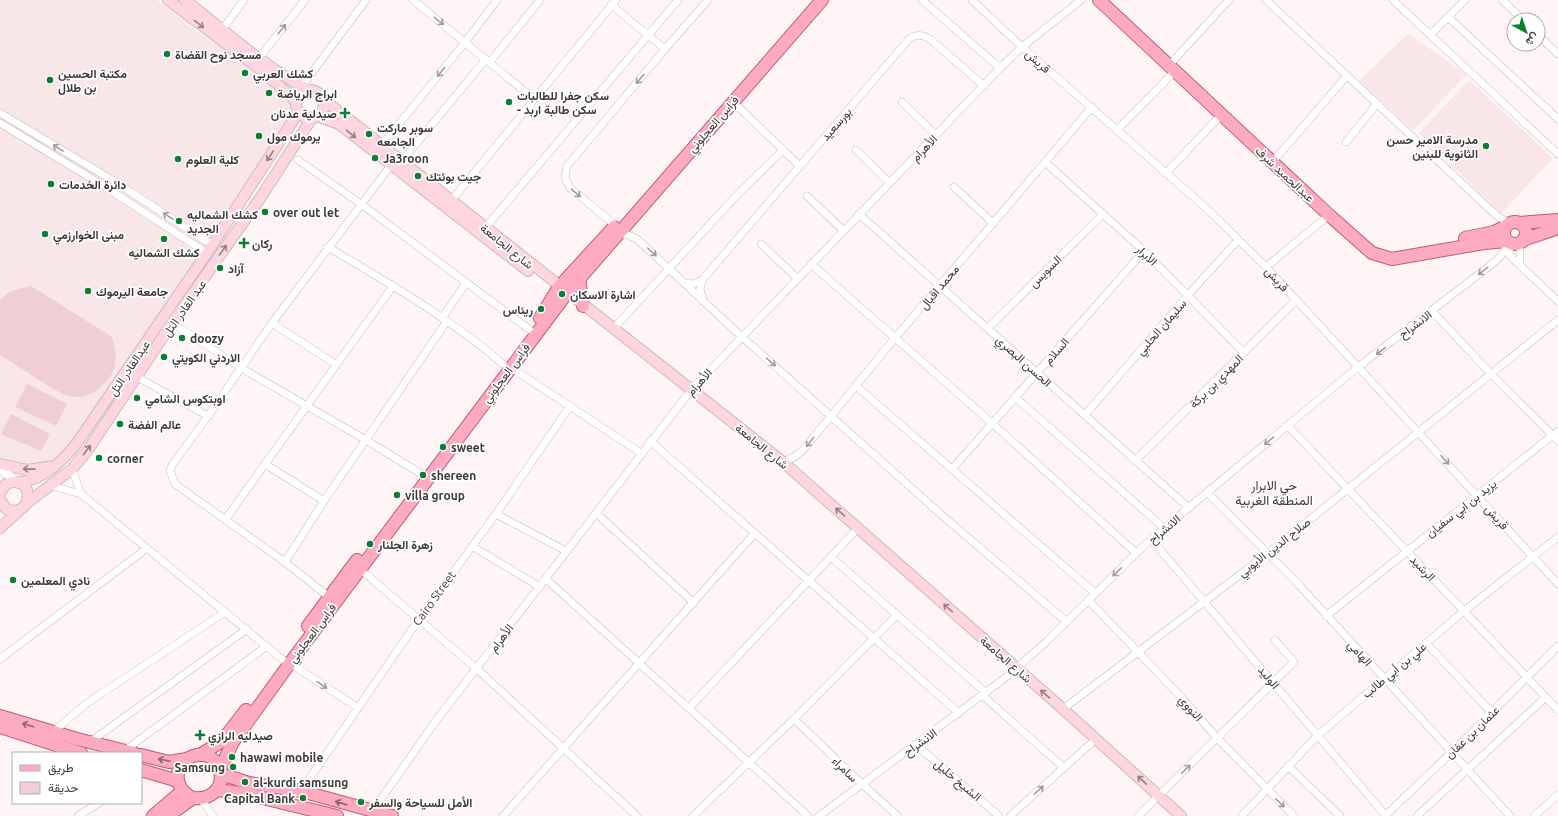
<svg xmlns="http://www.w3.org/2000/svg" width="1558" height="816" viewBox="0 0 1558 816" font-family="Ubuntu,Vazirmatn,sans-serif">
<rect width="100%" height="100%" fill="#fff4f6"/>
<!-- built -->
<g fill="#f9e6e9">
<path d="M 0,0 L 157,0 L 207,39 L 222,47 L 282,95 L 292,102 L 295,111 L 63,457 L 36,469 L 0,460 Z"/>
<path d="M 1408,34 L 1467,74 L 1413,130 L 1359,81 Z"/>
<path d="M 1469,80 L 1553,158 L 1501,214 L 1419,133 Z"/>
</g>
<!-- green -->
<g fill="#efced4">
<path d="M 31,286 L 112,337 C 117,356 119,369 104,384 C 80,407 62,395 39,380 C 26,371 13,363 0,355 L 0,300 L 11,291 Z"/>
<path d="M 27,384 L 67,404 L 56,426 L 15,407 Z"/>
<path d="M 11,414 L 50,434 L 41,451 L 1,434 Z"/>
</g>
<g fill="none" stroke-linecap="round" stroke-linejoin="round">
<!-- minor casing -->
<g stroke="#c6bcbd" stroke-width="8">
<g id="minor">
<path d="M 413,0 L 534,99"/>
<path d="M 922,0 L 1000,68"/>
<path d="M 972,0 L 1022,47 L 1205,207 L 1266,267 L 1558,584"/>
<path d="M 1266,0 L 1497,216 L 1509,223"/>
<path d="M 1393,0 L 1558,154"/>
<path d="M 1502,0 L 1523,20"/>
<path d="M 611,5 L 665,49"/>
<path d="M 1448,17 L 1558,119"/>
<path d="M 222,30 L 244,0"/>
<path d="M 1430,35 L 1465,0"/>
<path d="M 1538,35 L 1558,54"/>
<path d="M 259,58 L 305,0"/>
<path d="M 1173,61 L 1229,0"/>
<path d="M 490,62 L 540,0"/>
<path d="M 302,86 L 366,0"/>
<path d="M 732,101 L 800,166"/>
<path d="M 902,102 L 936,135"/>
<path d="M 0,113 L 114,181 L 212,245"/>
<path d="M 0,123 L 102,185 L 207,253"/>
<path d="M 1117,130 L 1175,71"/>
<path d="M 1346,142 L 1377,104"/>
<path d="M 382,145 L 466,41 L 497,0"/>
<path d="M 856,150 L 890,183"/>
<path d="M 1276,158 L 1346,77"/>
<path d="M 298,160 L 361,204 L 530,330"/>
<path d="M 401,162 L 486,59"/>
<path d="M 1045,162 L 1144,251 L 1244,353"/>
<path d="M 1166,173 L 1221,115"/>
<path d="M 954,187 L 993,223"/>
<path d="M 807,196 L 843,230"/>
<path d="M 451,201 L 616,0"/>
<path d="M 859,214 L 1189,508"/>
<path d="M 615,225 L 570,188 L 565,178 L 567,166 L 665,49 L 708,0"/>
<path d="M 485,228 L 678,0"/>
<path d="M 619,233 L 628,235 L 637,239 L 741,336 L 944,517 L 1067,622"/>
<path d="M 1520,243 L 1520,266"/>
<path d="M 761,244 L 797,278"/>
<path d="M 1510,244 L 1509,254 L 1513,259 L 1558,301"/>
<path d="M 328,247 C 388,283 450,318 503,364"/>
<path d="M 811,264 L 993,424 L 1136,553"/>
<path d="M 1266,267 L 1329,215"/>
<path d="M 702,280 L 700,289 L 703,301"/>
<path d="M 684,283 L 693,284 L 702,280 L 909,39 C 916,34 922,34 930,39 L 984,86"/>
<path d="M 1432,311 L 1491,374 L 1558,441"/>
<path d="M 442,318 L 466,283"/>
<path d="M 172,323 L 241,368 L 366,440 L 423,475"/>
<path d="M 272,323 L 335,364"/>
<path d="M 988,328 L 1103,214"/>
<path d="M 613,329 L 737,195 L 783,150"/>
<path d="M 510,367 L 641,453"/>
<path d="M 137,377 L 208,416"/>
<path d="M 856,386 L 1095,593"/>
<path d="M 1016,398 L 1164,528"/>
<path d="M 1085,415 L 1188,295 L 1238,240"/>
<path d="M 1288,426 L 1558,710"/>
<path d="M 650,441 L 959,713"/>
<path d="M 1135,461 L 1296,300"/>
<path d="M 783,462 L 794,457 L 803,450 L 895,338 L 1092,107"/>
<path d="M 265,464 L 324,501"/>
<path d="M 953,468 L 1144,251"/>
<path d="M 72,469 L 81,494"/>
<path d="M 52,486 L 81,494 L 283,660"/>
<path d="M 1207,492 L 1300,586 L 1510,816"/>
<path d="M 596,513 L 694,603"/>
<path d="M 496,514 L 566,551"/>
<path d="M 225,520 L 393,286"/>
<path d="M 1151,539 L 1386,816"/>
<path d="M 472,546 L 540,587"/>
<path d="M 831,557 L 986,693"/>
<path d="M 285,562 L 324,501 L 447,321"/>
<path d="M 360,569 L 477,669 L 637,816"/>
<path d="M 546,579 L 808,816"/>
<path d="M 329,597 L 285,562 L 175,484 L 170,471 L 172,465 L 208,416 L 272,323 L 391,165"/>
<path d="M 1088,600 L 1182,698 L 1217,738 L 1294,816"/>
<path d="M 1326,616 L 1558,431"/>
<path d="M 1426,643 L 1492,713"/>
<path d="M 0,659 L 146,549"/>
<path d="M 290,663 L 358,708"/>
<path d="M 982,695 L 1064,768"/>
<path d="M 689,708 L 858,528"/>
<path d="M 1063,709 L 1267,554 L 1558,320"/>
<path d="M 794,719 L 862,784 L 898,816"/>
<path d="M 53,732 L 87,703 L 225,612"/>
<path d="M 90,742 L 247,629"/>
<path d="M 916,745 L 999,816"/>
<path d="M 124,751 L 267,646"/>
<path d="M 1288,766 L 1340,816"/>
<path d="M 301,791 L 419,619 L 496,514 L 570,406"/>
<path d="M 201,799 L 213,816"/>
<path d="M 372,812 L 435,722 L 691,390 L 1000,68 L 1022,47 L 1081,0"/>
<path d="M 78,816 L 99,803"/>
<path d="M 503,816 L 755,533"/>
<path d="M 693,816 L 794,719 L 897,615"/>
<path d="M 819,816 L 1009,675 L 1047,641 L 1151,539 L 1358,367 L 1496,261 L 1504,252 L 1508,242"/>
<path d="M 1010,816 L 1096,739"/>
<path d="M 1138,816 L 1294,662 L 1275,640"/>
<path d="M 1242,816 L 1317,736 L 1464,611 L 1558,537"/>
<path d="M 1385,816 L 1452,752 L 1558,646"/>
<path d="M 1417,816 L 1546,697"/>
<path d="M 1534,816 L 1558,795"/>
</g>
</g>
<!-- tertiary casing -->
<g stroke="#c6bcbd" stroke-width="10">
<path id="tertiary" d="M 0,467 L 16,482"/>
</g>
<!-- secondary casing -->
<g stroke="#c6bcbd" stroke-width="12">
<g id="secondary">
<path d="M 168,0 L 257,67 L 289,94 L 296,102"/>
<path d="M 185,0 C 225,31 264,67 309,90"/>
<circle cx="310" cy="104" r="14"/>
<path d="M 323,99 L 783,462 L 1063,709 L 1181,816"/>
<path d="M 317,116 L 339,124 L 528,271"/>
<path d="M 0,464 L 27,470 L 54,466"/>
<path d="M 19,483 C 45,478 61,463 77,443 L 207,253 L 291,124 L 298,111"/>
<path d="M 0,493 L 6,484 C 35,471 35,520 6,509 L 0,499"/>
<path d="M 27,503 L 72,469 L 88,450 L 172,323 L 259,200 L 312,118"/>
<path d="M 0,528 L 22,508"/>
</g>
</g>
<!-- primary casing -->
<g stroke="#ba5e76" stroke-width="14">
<g id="primary">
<path d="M 1099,0 L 1329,215 L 1372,253 L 1392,259 L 1484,243 L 1507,241"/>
<circle cx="1515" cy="233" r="11"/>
<path d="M 1519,223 L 1558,220"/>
<path d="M 1465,238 L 1494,232 L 1506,226"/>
<path d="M 1523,240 L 1558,228"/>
<path d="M 579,278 L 583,306"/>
<path d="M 540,318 L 559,287 L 614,227"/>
<path d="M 308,626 L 357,560"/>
<path d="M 0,716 L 77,739 L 134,753"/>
<path d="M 0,727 L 81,753"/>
<path d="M 141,755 L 169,762 L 187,759"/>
<path d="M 200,755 L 222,741 L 246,710"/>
<path d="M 220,769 L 233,742 L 290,663 L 567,293 L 822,0"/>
<path d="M 141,770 L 178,781"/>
<path d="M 221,774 L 249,783 L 301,791 L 392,816"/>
<path d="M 217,790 L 242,793 L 337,816"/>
<path d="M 153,816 L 182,791"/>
<path d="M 168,816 L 193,798 C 231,802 228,752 197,755 C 191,756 185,760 181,765 C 173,778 180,792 193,798"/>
</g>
</g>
<!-- minor -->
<use href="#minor" stroke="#fff" stroke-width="7"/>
<!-- tertiary -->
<use href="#tertiary" stroke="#fff" stroke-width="9"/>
<!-- secondary -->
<use href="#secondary" stroke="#ffd5e0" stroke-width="10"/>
<!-- primary -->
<use href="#primary" stroke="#feabc1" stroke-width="12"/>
</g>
<!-- one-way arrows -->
<defs><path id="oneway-shaft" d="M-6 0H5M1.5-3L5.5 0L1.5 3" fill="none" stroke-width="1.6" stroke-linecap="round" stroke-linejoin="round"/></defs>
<g stroke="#9e9c9c">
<use href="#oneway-shaft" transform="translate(439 21) rotate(38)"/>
<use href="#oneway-shaft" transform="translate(282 29) rotate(-51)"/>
<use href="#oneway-shaft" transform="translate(441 72) rotate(129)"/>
<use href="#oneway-shaft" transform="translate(640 79) rotate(130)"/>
<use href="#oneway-shaft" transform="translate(58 148) rotate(-149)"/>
<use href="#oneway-shaft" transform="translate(576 193) rotate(41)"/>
<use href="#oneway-shaft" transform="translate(168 216) rotate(-146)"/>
<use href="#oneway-shaft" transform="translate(652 252) rotate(42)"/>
<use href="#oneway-shaft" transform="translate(1483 271) rotate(142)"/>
<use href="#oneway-shaft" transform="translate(1381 351) rotate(143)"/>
<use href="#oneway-shaft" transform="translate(771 362) rotate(41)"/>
<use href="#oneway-shaft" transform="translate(1269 441) rotate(140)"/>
<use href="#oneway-shaft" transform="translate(810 442) rotate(129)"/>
<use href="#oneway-shaft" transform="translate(1445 460) rotate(48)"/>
<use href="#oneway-shaft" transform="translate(1117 572) rotate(136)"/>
<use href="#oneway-shaft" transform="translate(322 685) rotate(34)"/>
<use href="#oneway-shaft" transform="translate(1186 769) rotate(-44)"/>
<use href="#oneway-shaft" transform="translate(1039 790) rotate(-41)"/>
<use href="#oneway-shaft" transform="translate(1280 803) rotate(44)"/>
</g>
<g stroke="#947f84">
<use href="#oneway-shaft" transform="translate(199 24) rotate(38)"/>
<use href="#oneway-shaft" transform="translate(351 134) rotate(39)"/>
<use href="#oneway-shaft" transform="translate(270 156) rotate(123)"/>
<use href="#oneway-shaft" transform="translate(223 250) rotate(-55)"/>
<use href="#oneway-shaft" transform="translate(87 450) rotate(-52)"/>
<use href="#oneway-shaft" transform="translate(29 469) rotate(-179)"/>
<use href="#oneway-shaft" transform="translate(840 512) rotate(-139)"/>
<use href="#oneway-shaft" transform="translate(948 608) rotate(-138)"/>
<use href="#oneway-shaft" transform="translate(1045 694) rotate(-139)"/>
<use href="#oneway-shaft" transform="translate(1142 780) rotate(-137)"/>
</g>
<g stroke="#8a666f">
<use href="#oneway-shaft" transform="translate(28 725) rotate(-163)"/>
<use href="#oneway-shaft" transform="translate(164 760) rotate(-168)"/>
<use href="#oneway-shaft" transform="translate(341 803) rotate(-164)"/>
</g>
<!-- markers -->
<g fill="#0b7d34" stroke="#fff" stroke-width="1.5">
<circle cx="167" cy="54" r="4"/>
<circle cx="245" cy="73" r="4"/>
<circle cx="50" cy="80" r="4"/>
<circle cx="269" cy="93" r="4"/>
<circle cx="509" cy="102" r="4"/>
<path d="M343 107h4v4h4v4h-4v4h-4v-4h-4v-4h4z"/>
<circle cx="369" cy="134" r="4"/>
<circle cx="259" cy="136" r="4"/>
<circle cx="1486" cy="146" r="4"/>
<circle cx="375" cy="158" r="4"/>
<circle cx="178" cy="159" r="4"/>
<circle cx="418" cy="176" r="4"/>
<circle cx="51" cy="184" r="4"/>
<circle cx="265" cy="212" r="4"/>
<circle cx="179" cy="221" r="4"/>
<circle cx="45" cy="234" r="4"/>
<circle cx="164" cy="239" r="4"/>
<path d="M242 237h4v4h4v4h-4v4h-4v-4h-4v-4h4z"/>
<circle cx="220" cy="268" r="4"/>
<circle cx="88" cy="291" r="4"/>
<circle cx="562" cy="294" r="4"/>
<circle cx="541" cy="309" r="4"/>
<circle cx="182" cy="338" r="4"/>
<circle cx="164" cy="357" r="4"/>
<circle cx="137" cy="398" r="4"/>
<circle cx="120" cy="424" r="4"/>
<circle cx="443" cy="447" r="4"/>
<circle cx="99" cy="458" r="4"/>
<circle cx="423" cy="475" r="4"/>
<circle cx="397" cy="495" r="4"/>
<circle cx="370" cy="544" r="4"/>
<circle cx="13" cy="580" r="4"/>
<path d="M198 729h4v4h4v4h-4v4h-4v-4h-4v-4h4z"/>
<circle cx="232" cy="757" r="4"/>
<circle cx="233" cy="767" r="4"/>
<circle cx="245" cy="782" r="4"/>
<circle cx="303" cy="798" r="4"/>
<circle cx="361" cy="802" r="4"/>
</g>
<g text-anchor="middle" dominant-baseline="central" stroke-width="3.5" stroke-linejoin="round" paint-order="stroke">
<!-- poi labels -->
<g font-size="12" font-weight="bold" fill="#3c3838" stroke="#fff" text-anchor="start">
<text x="175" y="54">مسجد نوح القضاة</text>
<text x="58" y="73">مكتبة الحسين<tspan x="58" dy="14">بن طلال</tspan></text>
<text x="253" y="73">كشك العربي</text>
<text x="277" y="93">ابراج الرياضة</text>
<text x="517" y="95">سكن جفرا للطالبات<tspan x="517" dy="14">- سكن طالبة اربد</tspan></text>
<text x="337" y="113" text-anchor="end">صيدلية عدنان</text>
<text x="377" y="127">سوبر ماركت<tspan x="377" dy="14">الجامعه</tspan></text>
<text x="267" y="136">يرموك مول</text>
<text x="1478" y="139" text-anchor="end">مدرسة الامير حسن<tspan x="1478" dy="14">الثانوية للبنين</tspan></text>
<text x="383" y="158">Ja3roon</text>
<text x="186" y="159">كلية العلوم</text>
<text x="426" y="176">جيت بوئتك</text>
<text x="59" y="184">دائرة الخدمات</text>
<text x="273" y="212">over out let</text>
<text x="187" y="214">كشك الشماليه<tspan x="187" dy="14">الجديد</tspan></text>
<text x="53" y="234">مبنى الخوارزمي</text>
<text x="252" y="243">ركان</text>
<text x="164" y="252" text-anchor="middle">كشك الشماليه</text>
<text x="228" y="268">آزاد</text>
<text x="96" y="291">جامعة اليرموك</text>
<text x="570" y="294">اشارة الاسكان</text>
<text x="533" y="309" text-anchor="end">ريئاس</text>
<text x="190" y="338">doozy</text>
<text x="172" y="357">الاردني الكويتي</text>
<text x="145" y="398">اوبتكوس الشامي</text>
<text x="128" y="424">عالم الفضة</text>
<text x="451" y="447">sweet</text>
<text x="107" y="458">corner</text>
<text x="431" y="475">shereen</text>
<text x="405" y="495">villa group</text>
<text x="378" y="544">زهرة الجلنار</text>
<text x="21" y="580">نادي المعلمين</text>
<text x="208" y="735">صيدليه الرازي</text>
<text x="240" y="757">hawawi mobile</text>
<text x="225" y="767" text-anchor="end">Samsung</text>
<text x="253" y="782">al-kurdi samsung</text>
<text x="295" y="798" text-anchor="end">Capital Bank</text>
<text x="369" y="802">الأمل للسياحة والسفر</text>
</g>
<!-- street labels -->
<g font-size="12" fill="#3c3838" stroke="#fff">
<text transform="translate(1038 61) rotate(41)">قريش</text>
<text transform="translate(713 124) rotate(-49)">فراس العجلوني</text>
<text transform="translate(836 124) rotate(-49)">بورسعيد</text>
<text transform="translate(924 148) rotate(-46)">الأهرام</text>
<text transform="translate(1285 174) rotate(43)">عبدالحميد شرف</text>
<text transform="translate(507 246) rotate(39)">شارع الجامعة</text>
<text transform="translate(1147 255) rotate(44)">الأبرار</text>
<text transform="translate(1045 271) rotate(-45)">السويس</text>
<text transform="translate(1277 279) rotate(47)">قريش</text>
<text transform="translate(939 287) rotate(-50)">محمد اقبال</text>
<text transform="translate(184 308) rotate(-55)">عبد القادر التل</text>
<text transform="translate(1415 324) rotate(-37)">الانشراح</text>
<text transform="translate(1161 327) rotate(-49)">سليمان الحلبي</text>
<text transform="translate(1056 351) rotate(-49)">السلام</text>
<text transform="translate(1024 361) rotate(42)">الحسن البصري</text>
<text transform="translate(129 368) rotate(-56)">عبدالقادر التل</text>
<text transform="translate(506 373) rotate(-53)">فراس العجلوني</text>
<text transform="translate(1216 381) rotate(-45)">المهدي بن بركة</text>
<text transform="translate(699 382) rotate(-48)">الأهرام</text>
<text transform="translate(762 446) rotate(39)">شارع الجامعة</text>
<text transform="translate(1461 508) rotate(-38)">يزيد بن ابي سفيان</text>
<text transform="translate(1497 517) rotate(48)">قريش</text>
<text transform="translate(1164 529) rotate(-40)">الانشراح</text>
<text transform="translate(1274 547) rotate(-38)">صلاح الدين الأيوبي</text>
<text transform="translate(1423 568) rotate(46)">الرشيد</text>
<text transform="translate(434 598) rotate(-54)">Cairo Street</text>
<text transform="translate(312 633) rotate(-53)">فراس العجلوني</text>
<text transform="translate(501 638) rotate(-53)">الأهرام</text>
<text transform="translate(1360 653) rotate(48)">الهامي</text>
<text transform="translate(1006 659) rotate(41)">شارع الجامعة</text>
<text transform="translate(1394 670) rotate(-40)">علي بن أبي طالب</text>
<text transform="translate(1269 677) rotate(50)">الوليد</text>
<text transform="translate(1191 708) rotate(49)">النووي</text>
<text transform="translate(1472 732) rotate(-44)">عثمان بن عفان</text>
<text transform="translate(920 742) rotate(-36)">الانشراح</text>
<text transform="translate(845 769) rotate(44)">سامراء</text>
<text transform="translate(958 780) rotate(40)">الشيخ خليل</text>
</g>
<!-- neighbourhood labels -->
<g font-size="13" fill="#3c3838" stroke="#fff">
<text x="1274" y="485">حي الابرار<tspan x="1274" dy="15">المنطقة الغربية</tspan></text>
</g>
</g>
<!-- legend -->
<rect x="12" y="752" width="130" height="52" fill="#ffffff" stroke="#b1afaf"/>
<rect x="20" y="765" width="20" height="6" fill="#feabc1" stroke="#b1afaf"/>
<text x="48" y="772" font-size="12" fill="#3c3838">طريق</text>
<rect x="20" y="782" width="20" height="12" fill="#efced4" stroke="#b1afaf"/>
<text x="48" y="792" font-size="12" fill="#3c3838">حديقة</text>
<!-- north arrow -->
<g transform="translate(1526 32) rotate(140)"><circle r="19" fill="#ffffff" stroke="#b1afaf"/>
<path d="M0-3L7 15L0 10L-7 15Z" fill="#0b7d34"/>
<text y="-6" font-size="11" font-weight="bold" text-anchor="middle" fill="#3c3838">ش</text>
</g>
</svg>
